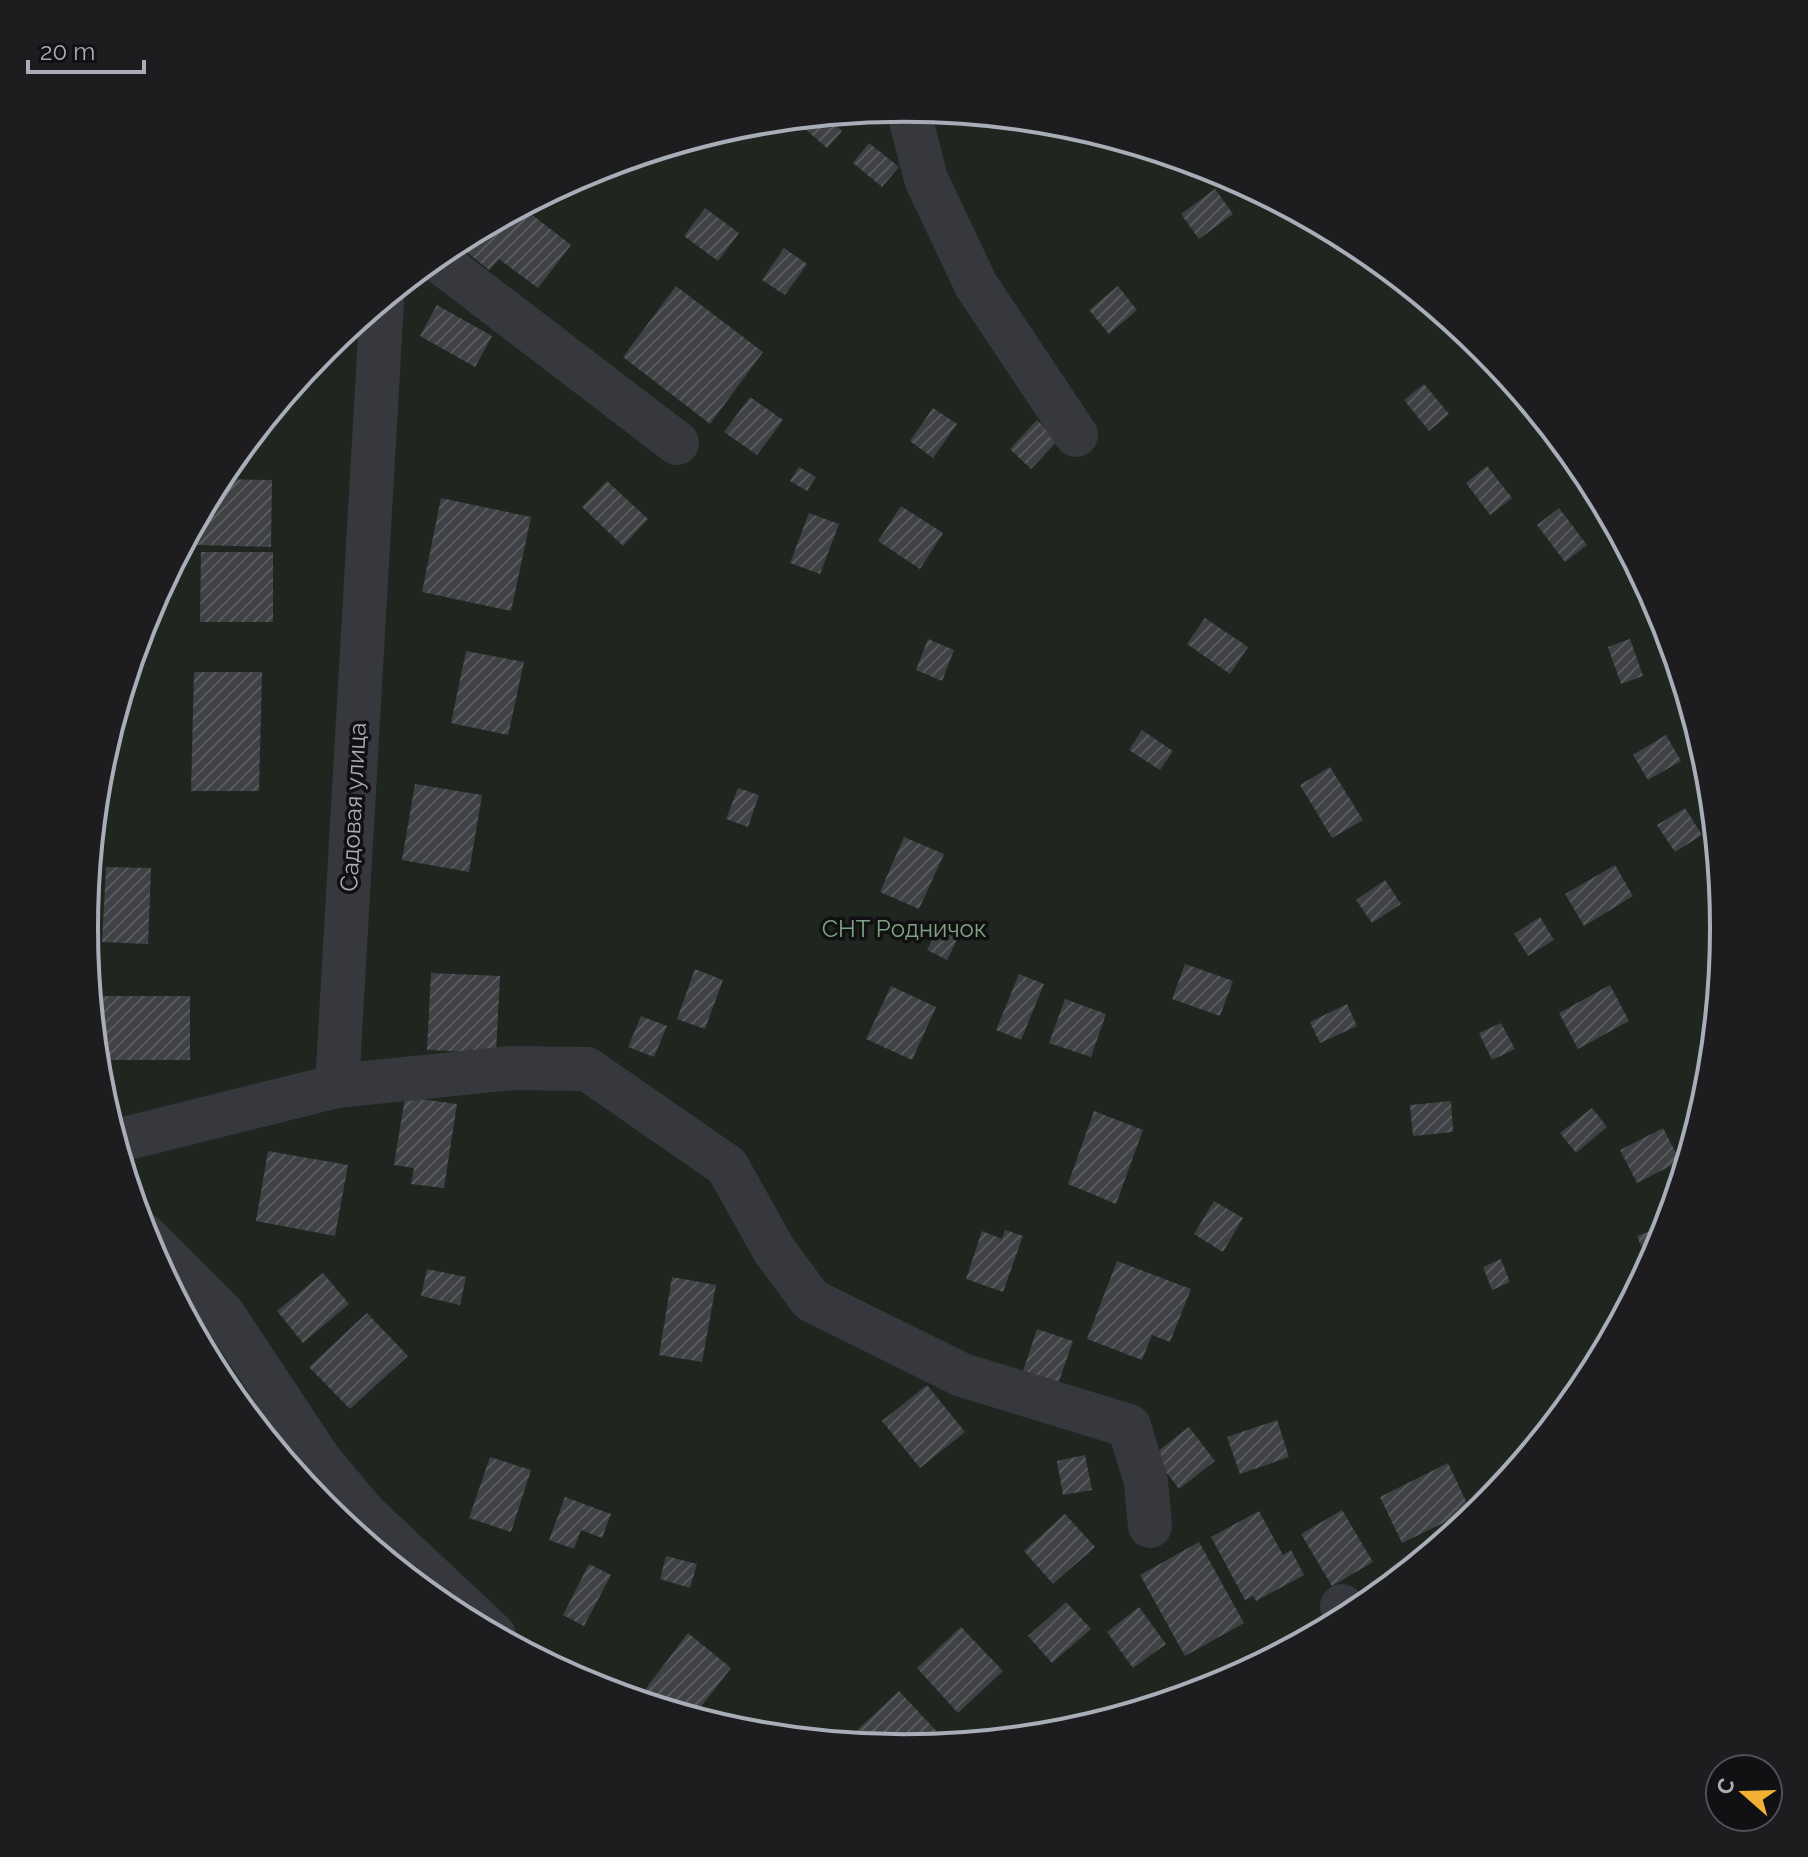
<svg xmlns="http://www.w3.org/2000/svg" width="1808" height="1857" viewBox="0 0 1808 1857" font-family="Raleway,sans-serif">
<defs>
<pattern id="building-hatch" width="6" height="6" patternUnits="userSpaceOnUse" patternTransform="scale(2)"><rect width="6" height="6" fill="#404145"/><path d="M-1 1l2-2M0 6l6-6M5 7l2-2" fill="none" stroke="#595a5e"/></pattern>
</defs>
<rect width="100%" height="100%" fill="#161618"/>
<!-- green -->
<circle fill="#1e261f" cx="904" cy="928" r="817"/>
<!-- building -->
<g fill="url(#building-hatch)">
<path d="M 825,116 L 842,131 L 827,148 L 797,122 L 800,119 Z"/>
<path d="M 776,121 L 766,134 L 752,123 Z"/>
<path d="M 1073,127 L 1082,130 L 1096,134 L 1080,141 Z"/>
<path d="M 869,143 L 899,167 L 882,187 L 853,163 Z"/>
<path d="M 1215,189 L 1233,214 L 1199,239 L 1181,214 Z"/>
<path d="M 522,207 L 571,245 L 538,288 L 499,259 L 489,270 L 463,249 L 476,232 Z"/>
<path d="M 705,208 L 739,233 L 718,261 L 684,236 Z"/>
<path d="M 784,248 L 807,264 L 785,295 L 762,280 Z"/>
<path d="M 676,286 L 763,352 L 710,424 L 623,357 Z"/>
<path d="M 1118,286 L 1137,310 L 1109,334 L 1089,310 Z"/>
<path d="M 437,305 L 492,336 L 475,367 L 420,336 Z"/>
<path d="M 1424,384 L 1449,414 L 1429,431 L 1404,400 Z"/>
<path d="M 750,397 L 783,420 L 757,455 L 724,432 Z"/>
<path d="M 933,408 L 957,424 L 933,458 L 910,441 Z"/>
<path d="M 1037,420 L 1058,440 L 1031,469 L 1010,449 Z"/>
<path d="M 1487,466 L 1512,498 L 1490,515 L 1466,483 Z"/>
<path d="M 799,467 L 816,477 L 807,491 L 790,481 Z"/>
<path d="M 219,479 L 272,480 L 271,547 L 195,545 L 196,523 Z"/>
<path d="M 607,481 L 648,519 L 623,546 L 582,507 Z"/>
<path d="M 441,498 L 531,517 L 511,611 L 422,592 Z"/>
<path d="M 901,506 L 943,533 L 920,569 L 878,541 Z"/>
<path d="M 1559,508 L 1587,545 L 1565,562 L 1537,525 Z"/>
<path d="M 809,513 L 839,524 L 820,574 L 790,563 Z"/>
<path d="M 201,552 L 273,552 L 273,622 L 200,622 Z"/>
<path d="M 1205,618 L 1248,647 L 1230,674 L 1187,644 Z"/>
<path d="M 928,639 L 954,650 L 942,681 L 916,670 Z"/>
<path d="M 1630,639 L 1643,676 L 1621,684 L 1608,647 Z"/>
<path d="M 466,651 L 524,662 L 508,735 L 451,723 Z"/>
<path d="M 194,672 L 262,672 L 259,791 L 191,791 Z"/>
<path d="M 1142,730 L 1173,751 L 1160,770 L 1129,750 Z"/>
<path d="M 1666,735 L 1681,761 L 1648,780 L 1633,755 Z"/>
<path d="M 1330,767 L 1363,820 L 1332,838 L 1300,785 Z"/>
<path d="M 415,784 L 482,795 L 469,872 L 402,860 Z"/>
<path d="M 738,788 L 759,795 L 748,827 L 726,819 Z"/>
<path d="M 1685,808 L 1702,835 L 1675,852 L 1657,825 Z"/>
<path d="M 904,837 L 944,854 L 919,909 L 880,892 Z"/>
<path d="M 1615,865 L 1633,896 L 1584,926 L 1565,894 Z"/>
<path d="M 106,867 L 151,868 L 148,944 L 102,942 Z"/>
<path d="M 1385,880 L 1401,904 L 1372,923 L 1356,900 Z"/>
<path d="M 1540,917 L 1554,940 L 1528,956 L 1514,934 Z"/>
<path d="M 941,922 L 961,932 L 947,960 L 927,950 Z"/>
<path d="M 1185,964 L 1233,981 L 1220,1016 L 1172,999 Z"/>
<path d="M 695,969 L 723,980 L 705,1029 L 677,1019 Z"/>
<path d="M 431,973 L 500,976 L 496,1053 L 427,1050 Z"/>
<path d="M 1019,974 L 1044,984 L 1021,1040 L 996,1030 Z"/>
<path d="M 1610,985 L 1629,1021 L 1578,1049 L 1559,1013 Z"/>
<path d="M 891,986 L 936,1007 L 912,1060 L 866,1039 Z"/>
<rect x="98" y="996" width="92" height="64"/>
<path d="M 1065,999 L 1106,1014 L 1091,1057 L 1049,1043 Z"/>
<path d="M 1347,1004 L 1357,1026 L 1320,1043 L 1310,1022 Z"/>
<path d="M 641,1016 L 667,1026 L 654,1057 L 628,1047 Z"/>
<path d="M 1501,1023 L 1515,1049 L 1492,1060 L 1479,1033 Z"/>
<path d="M 405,1097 L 457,1104 L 444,1188 L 411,1184 L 414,1168 L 394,1165 Z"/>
<path d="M 1451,1101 L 1453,1132 L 1413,1136 L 1410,1105 Z"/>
<path d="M 1592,1108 L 1607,1127 L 1576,1153 L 1560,1133 Z"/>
<path d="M 1094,1111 L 1143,1130 L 1116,1204 L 1068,1184 Z"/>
<path d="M 1663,1128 L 1680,1161 L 1637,1183 L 1620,1150 Z"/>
<path d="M 268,1151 L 348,1165 L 335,1236 L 256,1221 Z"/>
<path d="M 1214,1201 L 1243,1218 L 1223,1252 L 1194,1234 Z"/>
<path d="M 1667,1225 L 1661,1243 L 1649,1266 L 1637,1236 Z"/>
<path d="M 1005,1230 L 1023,1236 L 1003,1292 L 966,1279 L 982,1231 L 1002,1239 Z"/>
<path d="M 1501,1259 L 1510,1282 L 1492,1290 L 1483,1267 Z"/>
<path d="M 1117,1261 L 1191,1289 L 1170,1342 L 1152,1335 L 1142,1360 L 1087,1339 Z"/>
<path d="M 427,1269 L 466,1277 L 460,1305 L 421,1296 Z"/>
<path d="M 323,1273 L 349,1304 L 303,1343 L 277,1311 Z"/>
<path d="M 672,1277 L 716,1285 L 702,1362 L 659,1355 Z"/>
<path d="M 367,1313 L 408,1356 L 350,1409 L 309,1367 Z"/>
<path d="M 1037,1329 L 1073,1341 L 1057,1387 L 1022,1374 Z"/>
<path d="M 927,1385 L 965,1432 L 920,1468 L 882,1421 Z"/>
<path d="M 1277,1420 L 1289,1457 L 1240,1474 L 1227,1437 Z"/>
<path d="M 1189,1427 L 1215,1461 L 1179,1489 L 1153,1455 Z"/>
<path d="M 1085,1455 L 1092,1490 L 1063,1495 L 1057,1461 Z"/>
<path d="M 490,1457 L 531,1470 L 511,1532 L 469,1518 Z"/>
<path d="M 1448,1463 L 1470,1510 L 1402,1543 L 1380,1497 Z"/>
<path d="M 565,1497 L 611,1514 L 602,1538 L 581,1530 L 574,1549 L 549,1540 Z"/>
<path d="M 1342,1510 L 1373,1562 L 1332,1586 L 1301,1534 Z"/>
<path d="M 1259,1511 L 1283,1555 L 1291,1550 L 1304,1575 L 1256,1601 L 1253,1596 L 1245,1600 L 1211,1537 Z"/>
<path d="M 1065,1514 L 1095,1547 L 1053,1584 L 1024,1551 Z"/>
<path d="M 1199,1542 L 1244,1623 L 1185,1656 L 1140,1575 Z"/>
<path d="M 666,1556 L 697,1564 L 690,1588 L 660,1579 Z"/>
<path d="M 589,1564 L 611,1575 L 584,1626 L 563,1615 Z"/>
<path d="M 1066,1602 L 1091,1629 L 1052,1663 L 1028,1636 Z"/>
<path d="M 1139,1607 L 1166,1644 L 1133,1668 L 1107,1632 Z"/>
<path d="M 961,1627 L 1003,1671 L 958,1713 L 917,1668 Z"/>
<path d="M 688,1633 L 731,1668 L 693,1717 L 668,1710 L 644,1691 Z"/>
<path d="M 899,1691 L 941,1736 L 930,1746 L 904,1748 L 860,1744 L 852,1735 Z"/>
</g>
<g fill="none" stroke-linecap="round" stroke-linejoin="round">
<!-- minor -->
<g stroke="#37383d" stroke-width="44">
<path d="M 908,109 L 926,179 L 976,285 L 1076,435"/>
<path d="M 435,258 L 677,443"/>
<path d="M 337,1086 L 512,1068 L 587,1069 L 727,1166 L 774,1250 L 811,1300 L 962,1375 L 1129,1426 L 1146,1482 L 1150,1526"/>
<path d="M 116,1141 L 337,1086 L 382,302"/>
<path d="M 144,1235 L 223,1314 L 319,1459 L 321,1505"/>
<path d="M 319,1459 L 365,1514 L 494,1635"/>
<path d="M 1342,1606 L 1348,1616"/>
</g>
</g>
<g text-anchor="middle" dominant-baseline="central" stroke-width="7" stroke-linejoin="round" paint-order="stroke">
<!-- street labels -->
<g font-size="24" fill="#a8adb8" stroke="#111113">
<text transform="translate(353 807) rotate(-87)">Садовая улица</text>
</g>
<!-- park labels -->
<g font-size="24" fill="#7fa381" stroke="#111113">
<text x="904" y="928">СНТ Родничок</text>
</g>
</g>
<!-- crop -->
<path d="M0 0H1808V1857H0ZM98 928a806 806 0 1 1 1612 0a806 806 0 1 1-1612 0Z" fill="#1d1d20" fill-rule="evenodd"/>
<path fill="none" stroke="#a8adb8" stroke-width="4" d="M98 928a806 806 0 1 1 1612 0a806 806 0 1 1-1612 0Z"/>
<!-- north arrow -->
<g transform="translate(1744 1793) rotate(290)"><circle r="38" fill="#111113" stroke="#4d4f55" stroke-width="2"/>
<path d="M0-6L14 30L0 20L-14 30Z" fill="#f2b134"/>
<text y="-12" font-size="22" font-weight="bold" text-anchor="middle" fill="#a8adb8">С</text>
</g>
<!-- scale -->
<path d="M28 60v12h116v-12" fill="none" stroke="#a8adb8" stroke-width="4"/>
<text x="40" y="60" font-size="24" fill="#a8adb8" stroke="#111113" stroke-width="6" paint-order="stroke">20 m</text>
</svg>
